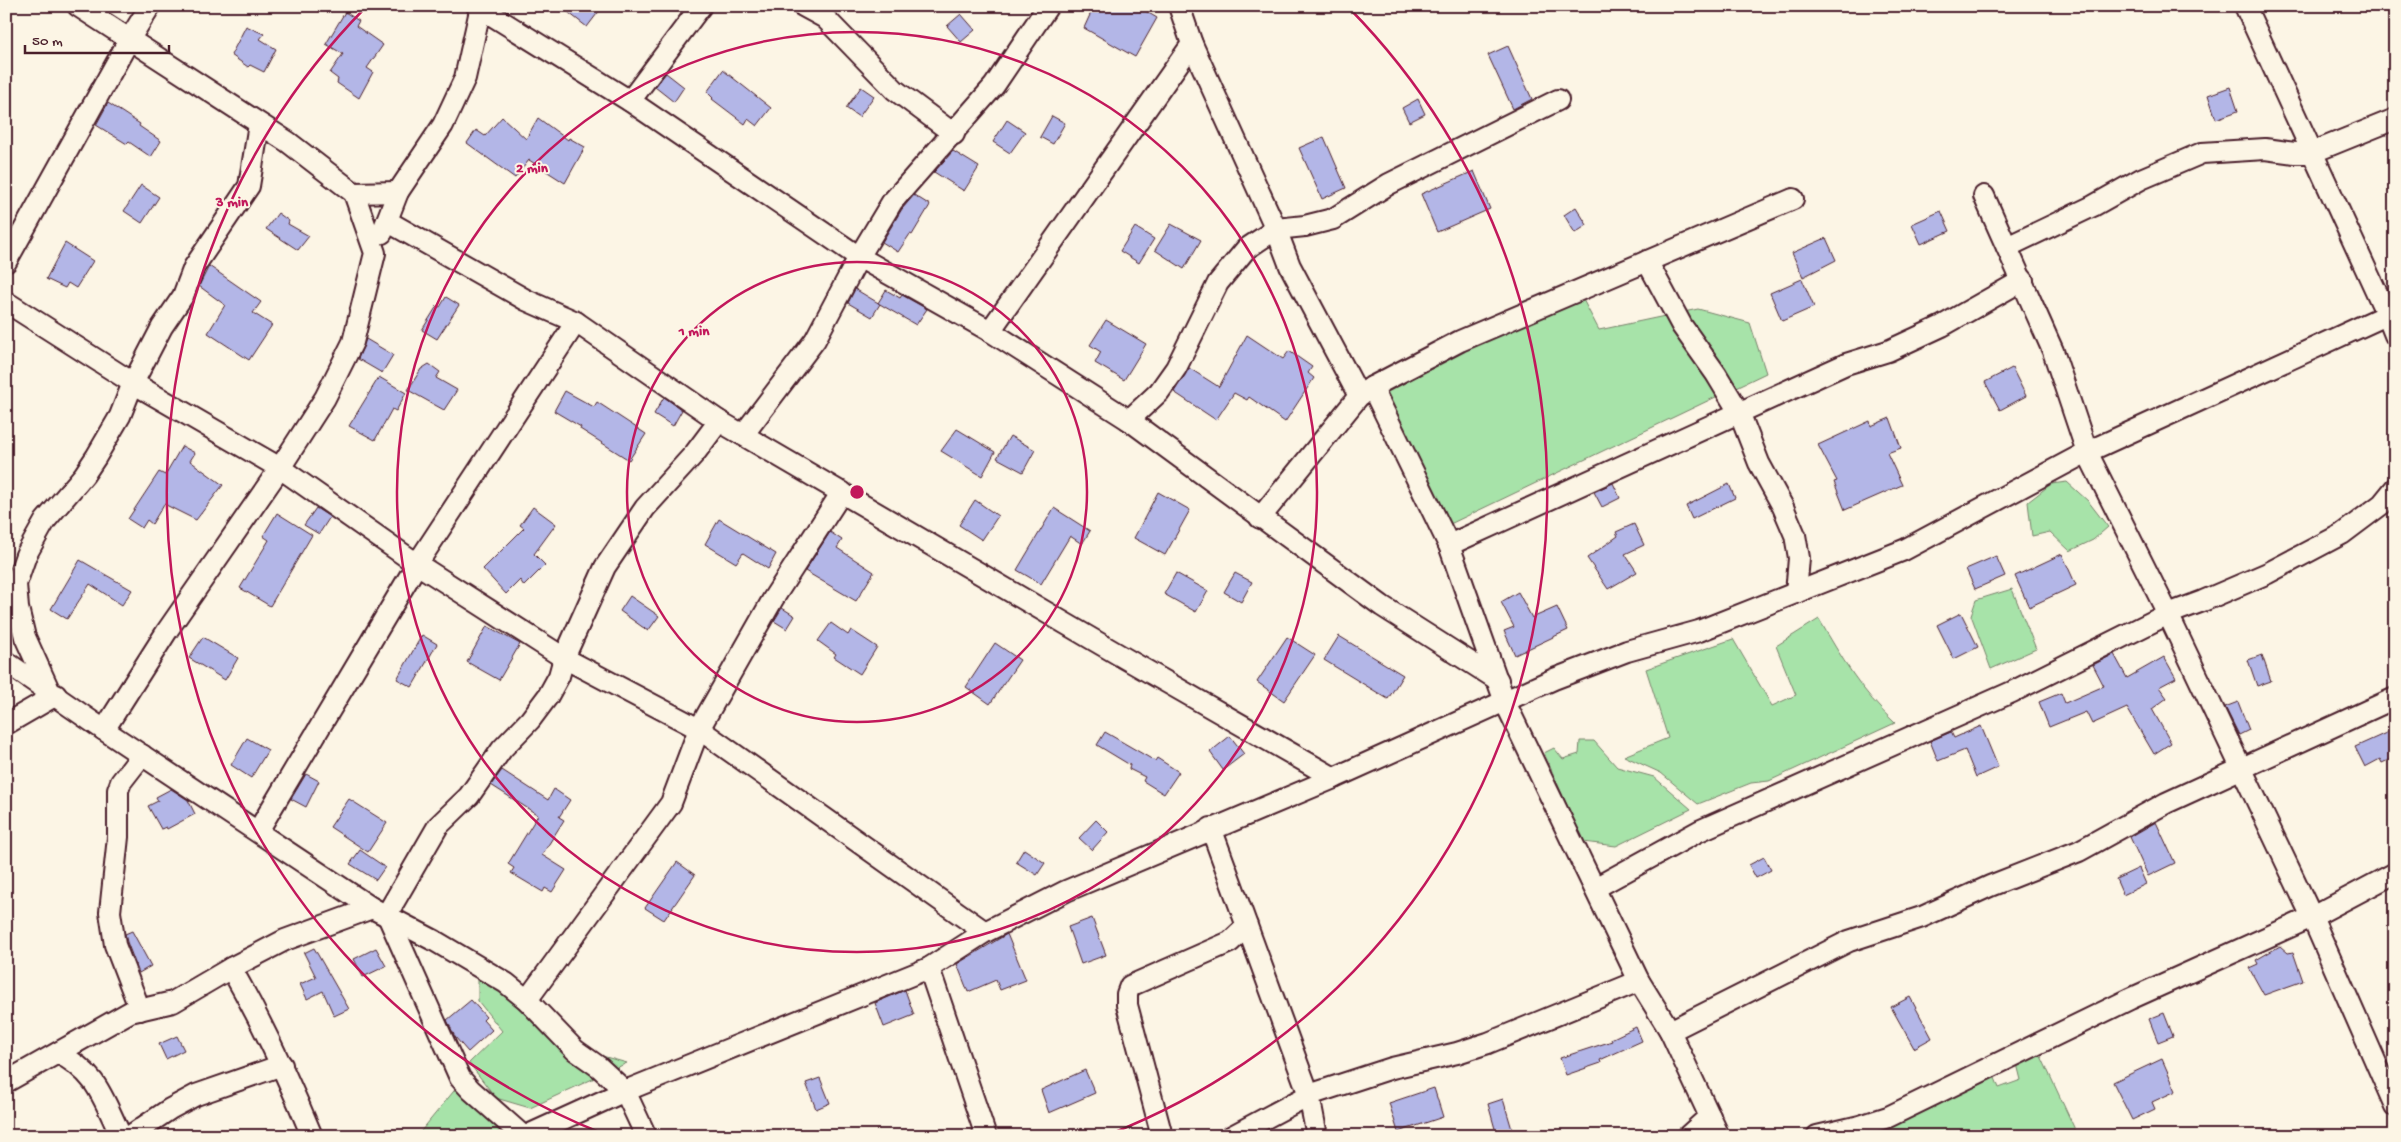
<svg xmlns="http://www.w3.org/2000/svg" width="2401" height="1142" viewBox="0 0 2401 1142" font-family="'Gochi Hand',sans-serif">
<rect width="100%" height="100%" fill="#fcf5e5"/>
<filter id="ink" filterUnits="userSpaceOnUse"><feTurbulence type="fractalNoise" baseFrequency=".02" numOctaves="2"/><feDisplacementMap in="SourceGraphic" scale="10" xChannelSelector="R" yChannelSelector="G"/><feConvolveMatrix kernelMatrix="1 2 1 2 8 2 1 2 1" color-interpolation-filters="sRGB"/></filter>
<g filter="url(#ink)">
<!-- green -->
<g fill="#a7e3a9" stroke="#78816a">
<path d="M 1580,294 L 1599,330 L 1698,309 L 1750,323 L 1766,373 L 1448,525 L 1376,389 Z"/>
<path d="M 2067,482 L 2088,501 L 2108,527 L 2093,540 L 2070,551 L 2050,532 L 2032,536 L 2028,502 L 2051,484 Z"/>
<path d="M 2012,589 L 2036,649 L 1991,669 L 1971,615 L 1976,600 Z"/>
<path d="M 1819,619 C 1841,657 1862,693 1895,723 L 1769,781 L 1751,783 L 1698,804 L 1661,773 L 1624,756 L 1668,738 L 1646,669 L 1733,639 L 1772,706 L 1796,695 L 1776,646 Z"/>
<path d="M 1580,741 L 1594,741 L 1617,767 L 1654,777 L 1691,809 L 1616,846 L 1583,842 L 1544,753 L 1554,748 L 1563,759 L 1579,754 Z"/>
<path d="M 478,962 L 588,1052 L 627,1063 L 530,1108 L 496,1098 L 469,1063 L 502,1031 L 478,1001 Z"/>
<path d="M 2040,1054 L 2078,1136 L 1834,1136 L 1993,1073 L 1999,1088 L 2021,1080 L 2017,1064 Z"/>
<path d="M 458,1086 L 503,1129 L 491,1136 L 417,1136 Z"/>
</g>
<!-- building -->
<g fill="#b3b6e7" stroke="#4a1f2b">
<path d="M 560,6 L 603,6 L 587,27 Z"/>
<path d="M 1094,6 L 1137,6 L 1157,18 L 1135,57 L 1084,28 Z"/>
<path d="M 345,12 L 359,21 L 356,26 L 383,45 L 367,68 L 373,72 L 359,98 L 337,83 L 338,79 L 330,73 L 343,54 L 326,44 Z"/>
<path d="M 961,14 L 975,30 L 961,42 L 947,26 Z"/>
<path d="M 246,26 L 264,34 L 260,39 L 276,49 L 264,72 L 250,65 L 248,67 L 231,55 Z"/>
<path d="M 1508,46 L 1532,99 L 1513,109 L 1488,55 Z"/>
<path d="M 723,70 L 771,108 L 757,126 L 748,119 L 745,124 L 712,99 L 713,98 L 707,92 Z"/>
<path d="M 666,73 L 684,87 L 674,102 L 655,87 Z"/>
<path d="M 861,87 L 874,96 L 859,117 L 846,108 Z"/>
<path d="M 2230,87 L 2238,111 L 2216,119 L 2208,95 Z"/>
<path d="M 1418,99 L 1425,114 L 1409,122 L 1402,108 Z"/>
<path d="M 108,103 L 140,124 L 139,126 L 161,141 L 151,157 L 129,142 L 127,144 L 96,125 Z"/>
<path d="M 1052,116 L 1065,123 L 1053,144 L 1040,137 Z"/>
<path d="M 502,117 L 526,139 L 538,118 L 568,140 L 569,138 L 585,147 L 565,183 L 529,160 L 515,178 L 467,143 L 476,130 L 485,136 Z"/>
<path d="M 1007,120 L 1025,132 L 1010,153 L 993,142 Z"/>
<path d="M 1324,137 L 1346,188 L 1322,199 L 1299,148 Z"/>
<path d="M 953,151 L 979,167 L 964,191 L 934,172 Z"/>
<path d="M 1474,171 L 1490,209 L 1437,232 L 1421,194 Z"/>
<path d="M 141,185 L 159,197 L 142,223 L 124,211 Z"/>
<path d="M 914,195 L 930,205 L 912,235 L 910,234 L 898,252 L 882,242 L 902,209 Z"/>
<path d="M 1576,207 L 1587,225 L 1575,233 L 1564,215 Z"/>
<path d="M 1941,211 L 1950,231 L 1921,244 L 1912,224 Z"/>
<path d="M 278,213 L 289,221 L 288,224 L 309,236 L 298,250 L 266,229 Z"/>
<path d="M 1171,224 L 1201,240 L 1184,269 L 1155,250 Z"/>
<path d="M 1135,227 L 1154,239 L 1139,263 L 1120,251 Z"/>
<path d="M 1826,238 L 1836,260 L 1803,277 L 1792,253 Z"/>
<path d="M 65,243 L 93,261 L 76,288 L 68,283 L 65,288 L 46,279 Z"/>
<path d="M 209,266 L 261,302 L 253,313 L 272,325 L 249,360 L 208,333 L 225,305 L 199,286 Z"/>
<path d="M 1802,279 L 1814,307 L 1782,321 L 1770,293 Z"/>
<path d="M 855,289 L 880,304 L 872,317 L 848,303 Z"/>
<path d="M 886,290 L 900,298 L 902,295 L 927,309 L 916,325 L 878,303 Z"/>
<path d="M 446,297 L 459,305 L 437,339 L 422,330 L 437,306 L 440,307 Z"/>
<path d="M 1106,320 L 1146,344 L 1124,380 L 1095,363 L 1101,352 L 1090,345 Z"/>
<path d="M 1247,335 L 1283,359 L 1289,351 L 1312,367 L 1308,373 L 1314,378 L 1285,422 L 1249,397 L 1247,400 L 1234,393 L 1216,420 L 1174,392 L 1189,368 L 1219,387 Z"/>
<path d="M 366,339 L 393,355 L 382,373 L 358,359 Z"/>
<path d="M 429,364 L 440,372 L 436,378 L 457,390 L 444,410 L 408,390 L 421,369 Z"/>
<path d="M 2012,368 L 2026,396 L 2000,410 L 1985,382 Z"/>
<path d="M 379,377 L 406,393 L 396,411 L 392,409 L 375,440 L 349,426 Z"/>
<path d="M 565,391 L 594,407 L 597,402 L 646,434 L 629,460 L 580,429 L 581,427 L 554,411 Z"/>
<path d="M 664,397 L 682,410 L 673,426 L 654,414 Z"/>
<path d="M 1890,418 L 1901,448 L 1887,453 L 1902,485 L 1845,510 L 1834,482 L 1837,481 L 1818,445 L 1870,421 L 1871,426 Z"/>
<path d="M 957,429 L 995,452 L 982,476 L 941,451 Z"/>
<path d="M 1010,436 L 1035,450 L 1023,472 L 997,458 Z"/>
<path d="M 182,446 L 195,453 L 190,461 L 223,485 L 196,520 L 164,504 L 152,524 L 147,520 L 142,528 L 128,519 L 159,472 L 165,475 Z"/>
<path d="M 1613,483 L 1620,498 L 1602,507 L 1594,492 Z"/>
<path d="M 1729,484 L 1735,498 L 1692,519 L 1686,506 Z"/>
<path d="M 1158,492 L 1190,510 L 1165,555 L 1134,538 Z"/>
<path d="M 975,500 L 998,516 L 982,540 L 959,525 Z"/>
<path d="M 533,507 L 556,524 L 534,554 L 545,565 L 524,586 L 520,580 L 506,594 L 483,569 L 524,528 L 520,525 Z"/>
<path d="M 316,508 L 330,517 L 319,534 L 304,525 Z"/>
<path d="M 1054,508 L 1090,531 L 1082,544 L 1070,536 L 1041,584 L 1017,570 Z"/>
<path d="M 277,513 L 312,535 L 270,606 L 240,588 L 269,540 L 263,536 Z"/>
<path d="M 719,519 L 776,554 L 768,569 L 743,553 L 736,563 L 705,544 Z"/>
<path d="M 1634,524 L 1644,545 L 1625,554 L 1637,572 L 1608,589 L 1587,558 L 1618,536 L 1616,532 Z"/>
<path d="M 830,532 L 842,540 L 837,548 L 874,572 L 856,601 L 805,571 Z"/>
<path d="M 2062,554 L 2076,585 L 2029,607 L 2015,576 Z"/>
<path d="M 1996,556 L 2005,576 L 1975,589 L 1966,569 Z"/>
<path d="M 80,560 L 132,590 L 122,605 L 90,584 L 67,619 L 51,609 Z"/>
<path d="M 1176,573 L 1208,591 L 1196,612 L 1164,594 Z"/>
<path d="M 1235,573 L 1252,582 L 1241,602 L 1224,592 Z"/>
<path d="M 1518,592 L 1532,618 L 1557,607 L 1568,630 L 1515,655 L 1504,631 L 1514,627 L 1501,602 Z"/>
<path d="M 630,596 L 659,616 L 648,631 L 620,611 Z"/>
<path d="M 782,608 L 795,616 L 787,629 L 774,621 Z"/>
<path d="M 1961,613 L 1978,647 L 1954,659 L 1937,625 Z"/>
<path d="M 831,623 L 848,635 L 851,630 L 877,647 L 860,674 L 834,657 L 836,654 L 818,641 Z"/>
<path d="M 487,626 L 520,644 L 499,680 L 467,662 Z"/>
<path d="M 422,635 L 437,644 L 412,687 L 397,679 Z"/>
<path d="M 1339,636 L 1403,675 L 1388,699 L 1324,660 Z"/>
<path d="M 203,637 L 238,658 L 225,680 L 189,658 Z"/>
<path d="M 1287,637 L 1315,655 L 1284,701 L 1257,682 Z"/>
<path d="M 995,643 L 1020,660 L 990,704 L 966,687 Z"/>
<path d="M 2114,654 L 2127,678 L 2164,657 L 2176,678 L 2159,687 L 2167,698 L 2152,709 L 2171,743 L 2154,754 L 2127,708 L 2092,724 L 2086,712 L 2049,727 L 2039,702 L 2061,693 L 2065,703 L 2104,686 L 2093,665 Z"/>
<path d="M 2262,655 L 2271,681 L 2257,686 L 2248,660 Z"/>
<path d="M 2238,702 L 2249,730 L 2239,735 L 2225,707 Z"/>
<path d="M 1981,726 L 1998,767 L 1976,777 L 1965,750 L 1938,761 L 1930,741 L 1951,732 L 1954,738 Z"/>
<path d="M 2395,729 L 2395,757 L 2382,763 L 2380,759 L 2365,767 L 2355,747 Z"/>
<path d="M 1105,732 L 1155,761 L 1157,758 L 1179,772 L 1164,794 L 1143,781 L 1145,777 L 1129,769 L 1130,765 L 1097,745 Z"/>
<path d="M 1230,736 L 1244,754 L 1223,770 L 1210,752 Z"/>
<path d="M 247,738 L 268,750 L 251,778 L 231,765 Z"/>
<path d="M 502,770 L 548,800 L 554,789 L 570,800 L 559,817 L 564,820 L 542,855 L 566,870 L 552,892 L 545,888 L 543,892 L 511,873 L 514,868 L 508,864 L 538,815 L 491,785 Z"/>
<path d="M 306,774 L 319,781 L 306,807 L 291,799 Z"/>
<path d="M 171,789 L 188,800 L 195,814 L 167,829 L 166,827 L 161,829 L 148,806 L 158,801 L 156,797 Z"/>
<path d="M 349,799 L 387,823 L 368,852 L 330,827 Z"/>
<path d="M 1096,820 L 1108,832 L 1092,850 L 1079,838 Z"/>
<path d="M 2156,822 L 2175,863 L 2148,876 L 2130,837 Z"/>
<path d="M 1024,849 L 1045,863 L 1037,875 L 1016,862 Z"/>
<path d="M 360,850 L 385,867 L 376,880 L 350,864 Z"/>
<path d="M 1764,857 L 1771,870 L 1756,878 L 1749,865 Z"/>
<path d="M 677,862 L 695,875 L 664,920 L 645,908 Z"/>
<path d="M 2139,868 L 2146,884 L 2123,895 L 2116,879 Z"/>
<path d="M 1092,918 L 1106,955 L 1081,964 L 1068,927 Z"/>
<path d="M 132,931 L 151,966 L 139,973 L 127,942 L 125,934 Z"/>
<path d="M 1007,934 L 1026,980 L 1000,990 L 996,980 L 968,992 L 957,964 Z"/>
<path d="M 2280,946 L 2288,953 L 2293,952 L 2303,981 L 2264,995 L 2249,968 L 2258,964 L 2256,960 Z"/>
<path d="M 314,948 L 349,1009 L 334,1016 L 323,991 L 307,999 L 300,984 L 316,977 L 304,953 Z"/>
<path d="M 376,948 L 386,966 L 363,977 L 354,959 Z"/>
<path d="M 905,990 L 914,1015 L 884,1027 L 875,1003 Z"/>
<path d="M 1910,997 L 1932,1038 L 1914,1048 L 1891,1007 Z"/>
<path d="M 471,1000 L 486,1017 L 483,1020 L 492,1030 L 468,1052 L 455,1037 L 447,1020 Z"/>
<path d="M 2164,1013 L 2173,1036 L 2158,1042 L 2149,1019 Z"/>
<path d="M 1636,1027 L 1642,1041 L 1600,1060 L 1601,1063 L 1566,1075 L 1560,1058 L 1612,1041 L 1611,1039 Z"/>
<path d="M 177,1036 L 184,1050 L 166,1059 L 159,1044 Z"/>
<path d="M 2162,1059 L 2176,1091 L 2152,1102 L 2155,1109 L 2132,1120 L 2113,1082 Z"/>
<path d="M 1085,1070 L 1095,1093 L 1049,1113 L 1041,1090 Z"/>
<path d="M 820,1078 L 830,1103 L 816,1109 L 806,1083 Z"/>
<path d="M 1434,1088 L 1443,1117 L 1398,1132 L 1389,1103 Z"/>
<path d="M 1503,1099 L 1514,1136 L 1497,1136 L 1488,1104 Z"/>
</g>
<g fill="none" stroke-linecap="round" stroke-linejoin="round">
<!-- minor casing -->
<g stroke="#4a1f2b" stroke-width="24">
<g id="minor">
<path d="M 78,6 L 288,142 L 354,193 L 375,253 L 353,342 L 325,398 L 280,468 L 167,631 L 104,730"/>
<path d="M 477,6 L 630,101 L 859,257 L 990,331 L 1129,420 L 1382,606 L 1498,680"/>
<path d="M 803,6 L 825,18 L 895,90 L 954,134"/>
<path d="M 1179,6 L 1192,44 L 1276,229 L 1290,266 L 1359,396"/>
<path d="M 2245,6 L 2387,315 L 2395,335"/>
<path d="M 630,101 L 701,6"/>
<path d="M 354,193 L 398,192"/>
<path d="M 1984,196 L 2053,351 L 2087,452 L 2168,614 L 2312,917 L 2395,1106"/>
<path d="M 387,221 L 526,300 L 576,322 L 719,421 L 1121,656 L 1334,778"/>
<path d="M 382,233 L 398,192 L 443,125 L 465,78 L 481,6"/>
<path d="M 2007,247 L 2093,206 L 2141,179 L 2202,153 L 2265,149 L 2295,153 L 2311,153 L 2395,119"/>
<path d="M 1647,261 L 1682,326 L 1716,374 L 1739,412 L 1759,463 L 1783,507 L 1795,535 L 1799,558 L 1796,593"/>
<path d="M 6,262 L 129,40 L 150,6"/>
<path d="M 6,302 L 133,383 L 280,468 L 417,564 L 564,658 L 699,729 L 985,932"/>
<path d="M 990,331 L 1192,44"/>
<path d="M 1372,387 L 1449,545 L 1505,702 L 1639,981 L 1670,1031 L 1719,1136"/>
<path d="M 1129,420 L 1159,392 L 1176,368 L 1218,283 L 1246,249 L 1276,229 L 1305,226 L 1333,219 L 1389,184 L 1558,100"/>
<path d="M 743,435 L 815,340 L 859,257 L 892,202 L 994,86 L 1048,6"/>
<path d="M 1260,518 L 1359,396 L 1372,387 L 1460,341 L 1793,199"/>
<path d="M 1449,545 L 1846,364 L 1888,351 L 1942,326 L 2023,280"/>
<path d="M 6,662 L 104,730 L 372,908 L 435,941 L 506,983 L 527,1000 L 575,1050 L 599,1067 L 625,1091 L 646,1136"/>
<path d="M 49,690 L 25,637 L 18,608 L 16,584 L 26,555 L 45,521 L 84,475 L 96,457 L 120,416 L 133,383 L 162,327 L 183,296 L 194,267 L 249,186 L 259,124"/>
<path d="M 6,724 L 56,695"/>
<path d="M 1211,828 L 1309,1095 L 1317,1136"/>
<path d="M 258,831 L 417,564 L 576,322"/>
<path d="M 1595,888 L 1699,831 L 2012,692 L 2168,614 L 2203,601 L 2268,573 L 2342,534 L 2382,504 L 2395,488"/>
<path d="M 231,968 C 262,1022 288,1078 312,1136"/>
<path d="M 929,968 L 986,1136"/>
<path d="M 527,1000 L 671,803 L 699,729 L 773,599 L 842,492"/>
<path d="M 140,1010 L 115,945 L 110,912 L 118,837 L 118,790 L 121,782 L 142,755"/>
<path d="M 1670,1031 L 1849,941 L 1922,917 L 1990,886 L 2079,851 L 2166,803 L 2395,698"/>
<path d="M 58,1053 C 98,1074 102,1097 121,1136"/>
<path d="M 6,1082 L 130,1012 L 173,1002 L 231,968 L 285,940 L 372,908"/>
<path d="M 130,1136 L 170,1109 L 196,1095 L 282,1065"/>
<path d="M 523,1136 L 471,1090 L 460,1078 L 387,914 L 438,826 L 469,796 L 502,749 L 530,720 L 548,696 L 559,676 L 564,658 L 605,567 L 645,508 L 695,453 L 719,421"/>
<path d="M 526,1136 L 625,1091 L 929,968 L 985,932 L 1066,891 L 1334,778 L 1554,679 L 1627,651 L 1699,631 L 1904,550 L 2087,452 L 2395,311"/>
<path d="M 1162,1136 L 1127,1005 L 1127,994 L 1130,986 L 1230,942 L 1247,926"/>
<path d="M 1232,1136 L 1309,1095 L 1392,1068 L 1457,1053 L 1488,1043 L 1639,981"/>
<path d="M 1688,1136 L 1710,1116"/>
<path d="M 1817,1136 L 1860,1126 L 1888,1117 L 2130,999 L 2312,917 L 2395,873"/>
</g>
</g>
<!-- minor -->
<use href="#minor" stroke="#fcf5e5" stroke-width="20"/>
</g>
</g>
<!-- distance rings -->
<g fill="none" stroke="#c2185b" stroke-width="2.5">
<circle cx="857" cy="492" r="230"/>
<circle cx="857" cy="492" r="460"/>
<path d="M604 1134A690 690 0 0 1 365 8M1349 8A690 690 0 0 1 1110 1134"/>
</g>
<circle cx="857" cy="492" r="8" fill="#c2185b" stroke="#fcf5e5" stroke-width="2.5"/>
<g font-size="15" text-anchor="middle" font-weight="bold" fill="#c2185b" stroke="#fcf5e5" stroke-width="4" stroke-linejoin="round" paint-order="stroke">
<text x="532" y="172">2 min</text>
<text x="232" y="206">3 min</text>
<text x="694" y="335">1 min</text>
</g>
<!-- margin -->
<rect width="2401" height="1142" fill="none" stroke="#fcf5e5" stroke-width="25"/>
<rect x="12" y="12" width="2376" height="1117" fill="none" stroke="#4a1f2b" stroke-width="2" filter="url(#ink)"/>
<!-- scale -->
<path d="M25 45v8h144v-8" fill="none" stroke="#4a1f2b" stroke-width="2.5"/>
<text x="32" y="45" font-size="15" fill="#4a1f2b" stroke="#fcf5e5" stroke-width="4" paint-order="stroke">50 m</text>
</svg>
